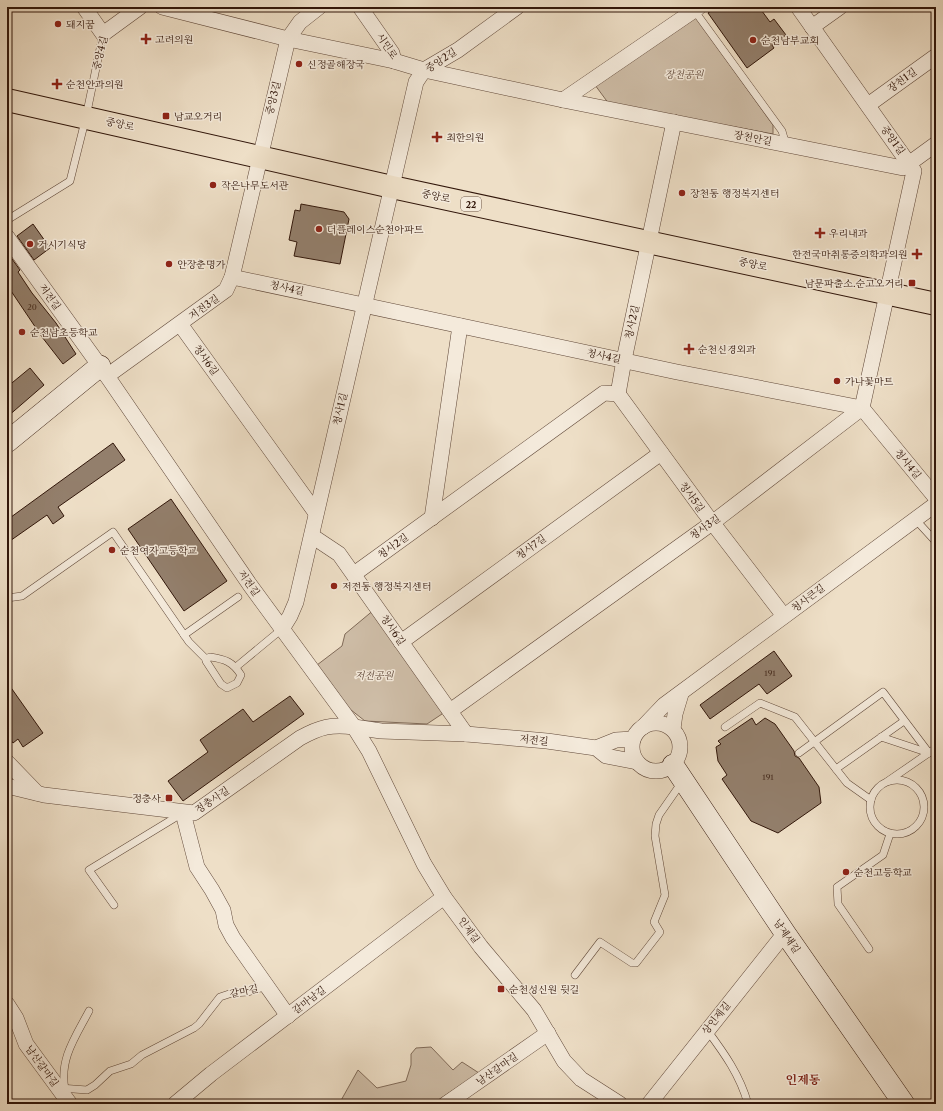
<svg xmlns="http://www.w3.org/2000/svg" width="943" height="1111" viewBox="0 0 943 1111" font-family="'Libre Caslon Text','Noto Serif KR',serif">
<rect width="100%" height="100%" fill="#eedfc7"/>
<filter id="stains"><feTurbulence type="fractalNoise" baseFrequency=".005" numOctaves="4"/><feColorMatrix values="0 0 0 0 .2 0 0 0 0 .09 0 0 0 0 .02 0 0 0 .5 -.17"/></filter>
<radialGradient id="worn" r=".72"><stop offset=".6" stop-color="#630" stop-opacity="0"/><stop offset="1" stop-color="#630" stop-opacity=".3"/></radialGradient>
<!-- green -->
<g fill="#cebda7" stroke="#806a58">
<path d="M 694,15 L 773,125 L 773,134 L 609,104 L 595,85 Z"/>
<path d="M 375,609 L 444,710 L 442,714 L 427,724 L 365,721 L 346,706 L 317,665 L 342,646 L 345,634 Z"/>
<path d="M 431,1047 L 453,1070 L 462,1062 L 479,1073 L 432,1104 L 339,1104 L 358,1070 L 377,1088 L 406,1081 L 411,1065 L 411,1054 L 416,1048 Z"/>
</g>
<!-- building -->
<g fill="#937f6c" stroke="#31160a">
<path d="M 716,7 L 759,7 L 770,22 L 774,19 L 786,35 L 772,45 L 774,48 L 747,68 L 708,13 Z"/>
<path d="M 301,204 L 344,212 L 349,219 L 340,264 L 294,256 L 297,242 L 289,240 L 295,210 L 300,211 Z"/>
<path d="M 33,224 L 50,248 L 34,260 L 17,236 Z"/>
<path d="M 7,252 L 20,270 L 18,272 L 32,293 L 56,323 L 76,354 L 63,364 L 42,337 L 7,285 Z"/>
<path d="M 30,368 L 44,385 L 7,417 L 7,387 Z"/>
<path d="M 113,443 L 125,460 L 58,507 L 64,516 L 53,524 L 47,515 L 7,543 L 7,520 Z"/>
<path d="M 171,499 L 227,581 L 184,611 L 128,529 Z"/>
<path d="M 774,651 L 792,676 L 767,694 L 759,684 L 710,719 L 700,705 Z"/>
<path d="M 7,682 L 43,733 L 23,747 L 18,739 L 13,743 L 7,735 Z"/>
<path d="M 290,696 L 304,714 L 183,801 L 168,781 L 208,752 L 200,740 L 243,709 L 253,722 Z"/>
<path d="M 752,718 L 756,725 L 765,718 L 775,724 L 794,751 L 795,756 L 799,758 L 819,787 L 821,803 L 778,833 L 751,821 L 722,779 L 727,775 L 718,761 L 716,747 L 721,744 L 718,741 Z"/>
</g>
<g fill="none" stroke-linecap="round" stroke-linejoin="round">
<!-- lane casing -->
<g stroke="#604839" stroke-width="8">
<g id="lane">
<path d="M 694,10 L 782,131 L 786,145"/>
<path d="M 7,220 L 70,181 L 86,117 L 103,34"/>
<path d="M 915,519 L 936,542"/>
<path d="M 7,598 L 22,596 L 113,532 L 189,642 L 206,659"/>
<path d="M 184,635 L 238,597"/>
<path d="M 210,657 C 225,659 233,662 241,675 L 237,683 L 227,688 L 221,684 L 206,661 L 206,659 Z"/>
<path d="M 236,667 L 282,629"/>
<path d="M 725,727 L 760,703 L 795,717 L 847,783 L 871,800"/>
<path d="M 881,737 L 929,753"/>
<path d="M 799,753 L 883,692 L 929,753"/>
<path d="M 836,769 L 904,721"/>
<circle cx="897" cy="807" r="27"/>
<path d="M 888,781 L 936,748"/>
<path d="M 114,905 L 89,870 L 181,814"/>
<path d="M 869,949 L 838,904 L 837,887 L 883,855 L 890,834"/>
<path d="M 575,975 L 600,942 L 632,963 L 636,963 L 660,932 L 654,922 L 665,895 L 655,836 L 656,824 L 659,815 L 682,782"/>
<path d="M 707,1030 C 724,1053 740,1075 748,1104"/>
<path d="M 60,1088 L 87,1090 L 95,1085 L 110,1071 L 131,1064 L 142,1055 L 194,1028 L 199,1024 L 220,997 L 232,993 L 248,992 L 267,986"/>
<path d="M 65,1089 C 59,1059 76,1036 89,1011"/>
</g>
</g>
<!-- street casing -->
<g stroke="#604839" stroke-width="16">
<g id="street">
<path d="M 84,7 L 103,34 L 140,7"/>
<path d="M 162,7 L 288,39 L 394,61"/>
<path d="M 360,7 L 392,53 L 394,61 L 424,70 L 563,100 L 903,168 L 936,144"/>
<path d="M 812,27 L 840,7"/>
<path d="M 563,100 L 699,7"/>
<path d="M 868,105 L 936,56"/>
<path d="M 7,237 L 107,376 L 250,585 L 354,727 L 381,731 L 466,734 L 547,741 L 596,748 L 606,756 L 637,762"/>
<path d="M 232,277 L 677,372 L 862,408 L 936,498"/>
<path d="M 180,324 L 316,513"/>
<path d="M 107,376 L 226,290 L 232,277 L 288,39 L 300,22 L 319,7"/>
<path d="M 618,394 L 705,513 L 784,616"/>
<path d="M 618,394 L 624,360 L 674,122"/>
<path d="M 432,518 L 460,326"/>
<path d="M 312,536 L 339,554 L 466,734"/>
<path d="M 354,574 L 604,393 L 618,394"/>
<path d="M 282,629 L 290,616 L 296,602 L 416,82 L 424,70 L 458,50 L 517,7"/>
<path d="M 401,642 L 661,453"/>
<path d="M 450,711 L 712,523 L 862,408 L 914,171 L 798,7"/>
<circle cx="656" cy="747" r="24"/>
<path d="M 643,727 L 664,705 L 936,504"/>
<path d="M 673,729 L 675,714 L 681,694"/>
<path d="M 596,748 L 616,740 L 633,739"/>
<path d="M 7,762 L 37,793"/>
<path d="M 7,786 L 44,795 L 194,813 L 300,738 C 320,727 331,724 354,727 L 369,751 L 424,864 L 444,897 L 481,947 L 534,1010 L 564,1061 L 581,1079 L 620,1104"/>
<path d="M 183,813 L 197,867 L 212,890 L 223,910 L 226,925 L 233,938 L 288,1016"/>
<path d="M 7,1004 L 16,1018 L 26,1044 L 70,1104"/>
<path d="M 175,1104 L 211,1074 L 444,897"/>
<path d="M 446,1104 L 548,1033"/>
<path d="M 649,1104 L 785,933"/>
</g>
</g>
<!-- secondary casing -->
<g stroke="#31160a" stroke-width="22">
<g id="secondary">
<path d="M 7,442 L 100,366"/>
<path d="M 673,765 L 785,933 L 904,1104"/>
</g>
</g>
<!-- primary casing -->
<g stroke="#31160a" stroke-width="24">
<path id="primary" d="M 7,100 L 392,187 L 936,304"/>
</g>
<!-- lane -->
<use href="#lane" stroke="#f4eadb" stroke-width="7"/>
<!-- street -->
<use href="#street" stroke="#f4eadb" stroke-width="15"/>
<!-- secondary -->
<use href="#secondary" stroke="#f4eadb" stroke-width="21"/>
<!-- primary -->
<use href="#primary" stroke="#eedfc7" stroke-width="22"/>
</g>
<!-- markers -->
<g fill="#8f2418" stroke="#f4eadb" stroke-width="1.5">
<circle cx="58" cy="24" r="4"/>
<path d="M144 33h4v4h4v4h-4v4h-4v-4h-4v-4h4z"/>
<circle cx="753" cy="40" r="4"/>
<circle cx="299" cy="64" r="4"/>
<path d="M55 78h4v4h4v4h-4v4h-4v-4h-4v-4h4z"/>
<rect x="162" y="112" width="8" height="8" rx="2"/>
<path d="M435 131h4v4h4v4h-4v4h-4v-4h-4v-4h4z"/>
<circle cx="213" cy="185" r="4"/>
<circle cx="682" cy="193" r="4"/>
<circle cx="319" cy="229" r="4"/>
<path d="M818 227h4v4h4v4h-4v4h-4v-4h-4v-4h4z"/>
<circle cx="30" cy="244" r="4"/>
<path d="M915 248h4v4h4v4h-4v4h-4v-4h-4v-4h4z"/>
<circle cx="169" cy="264" r="4"/>
<rect x="908" y="279" width="8" height="8" rx="2"/>
<circle cx="22" cy="332" r="4"/>
<path d="M687 343h4v4h4v4h-4v4h-4v-4h-4v-4h4z"/>
<circle cx="837" cy="381" r="4"/>
<circle cx="112" cy="550" r="4"/>
<circle cx="334" cy="586" r="4"/>
<rect x="165" y="794" width="8" height="8" rx="2"/>
<circle cx="846" cy="872" r="4"/>
<rect x="497" y="985" width="8" height="8" rx="2"/>
</g>
<g text-anchor="middle" dominant-baseline="central" stroke-width="3" stroke-linejoin="round" paint-order="stroke">
<!-- number labels -->
<g font-size="8" fill="#4a3022">
<text x="32" y="307">20</text>
<text x="770" y="673">191</text>
<text x="768" y="777">191</text>
</g>
<!-- shield labels -->
<rect fill="#f4eadb" stroke="#6c5649" stroke-width="1" x="461" y="197" width="20" height="14" rx="3"/>
<g font-size="9" font-weight="bold" fill="#31160a">
<text x="471" y="204">22</text>
</g>
<!-- poi labels -->
<g font-size="10" fill="#31160a" stroke="#f4eadb" text-anchor="start">
<text x="66" y="24">돼지꿈</text>
<text x="155" y="39">고려의원</text>
<text x="761" y="40">순천남부교회</text>
<text x="307" y="64">신정골해장국</text>
<text x="66" y="84">순천안과의원</text>
<text x="174" y="116">남교오거리</text>
<text x="446" y="137">최한의원</text>
<text x="221" y="185">작은나무도서관</text>
<text x="690" y="193">장천동 행정복지센터</text>
<text x="327" y="229">더플레이스순천아파트</text>
<text x="829" y="233">우리내과</text>
<text x="38" y="244">거시기식당</text>
<text x="908" y="254" text-anchor="end">한전국마취통증의학과의원</text>
<text x="177" y="264">안장춘명가</text>
<text x="904" y="283" text-anchor="end">남문파출소.순고오거리</text>
<text x="30" y="332">순천남초등학교</text>
<text x="698" y="349">순천신경외과</text>
<text x="845" y="381">가나꽃마트</text>
<text x="120" y="550">순천여자고등학교</text>
<text x="342" y="586">저전동 행정복지센터</text>
<text x="161" y="798" text-anchor="end">정충사</text>
<text x="854" y="872">순천고등학교</text>
<text x="509" y="989">순천성신원 뒷길</text>
</g>
<!-- street labels -->
<g font-size="10" fill="#31160a" stroke="#f4eadb">
<text transform="translate(387 46) rotate(56)">시민로</text>
<text transform="translate(100 53) rotate(-76)">중앙4길</text>
<text transform="translate(441 60) rotate(-33)">중앙2길</text>
<text transform="translate(902 80) rotate(-36)">장천1길</text>
<text transform="translate(273 98) rotate(-76)">중앙3길</text>
<text transform="translate(120 124) rotate(13)">중앙로</text>
<text transform="translate(753 138) rotate(11)">장천안길</text>
<text transform="translate(893 140) rotate(54)">중앙1길</text>
<text transform="translate(436 196) rotate(12)">중앙로</text>
<text transform="translate(753 264) rotate(12)">중앙로</text>
<text transform="translate(287 288) rotate(12)">청사4길</text>
<text transform="translate(50 297) rotate(54)">저전길</text>
<text transform="translate(204 307) rotate(-36)">저전3길</text>
<text transform="translate(632 322) rotate(-78)">청사2길</text>
<text transform="translate(604 356) rotate(12)">청사4길</text>
<text transform="translate(206 360) rotate(54)">청사6길</text>
<text transform="translate(340 409) rotate(-77)">청사1길</text>
<text transform="translate(908 464) rotate(51)">청사4길</text>
<text transform="translate(692 497) rotate(54)">청사5길</text>
<text transform="translate(705 527) rotate(-36)">청사3길</text>
<text transform="translate(393 546) rotate(-36)">청사2길</text>
<text transform="translate(531 547) rotate(-36)">청사7길</text>
<text transform="translate(249 583) rotate(55)">저전길</text>
<text transform="translate(808 598) rotate(-37)">청사큰길</text>
<text transform="translate(393 630) rotate(55)">청사6길</text>
<text transform="translate(534 740) rotate(6)">저전길</text>
<text transform="translate(212 800) rotate(-34)">정충사길</text>
<text transform="translate(469 930) rotate(54)">인제길</text>
<text transform="translate(787 936) rotate(56)">남제새길</text>
<text transform="translate(244 991) rotate(-12)">갈마길</text>
<text transform="translate(309 1000) rotate(-37)">갈마남길</text>
<text transform="translate(716 1018) rotate(-51)">상인제길</text>
<text transform="translate(42 1066) rotate(54)">남산갈마길</text>
<text transform="translate(497 1069) rotate(-35)">남산갈마길</text>
</g>
<!-- park labels -->
<g font-size="10" font-style="italic" fill="#604839" stroke="#f4eadb">
<text x="684" y="74">장천공원</text>
<text x="374" y="675">저전공원</text>
</g>
<!-- quarter labels -->
<g font-size="12" font-weight="bold" fill="#7a1f14" stroke="#f4eadb">
<text x="803" y="1079">인제동</text>
</g>
</g>
<!-- margin -->
<rect width="943" height="1111" fill="none" stroke="#eedfc7" stroke-width="24"/>
<rect x="8" y="8" width="927" height="1095" fill="none" stroke="#31160a" stroke-width="2"/>
<rect x="12" y="12" width="919" height="1087" fill="none" stroke="#31160a"/>
<rect width="100%" height="100%" filter="url(#stains)"/>
<rect width="100%" height="100%" fill="url(#worn)"/>
</svg>
